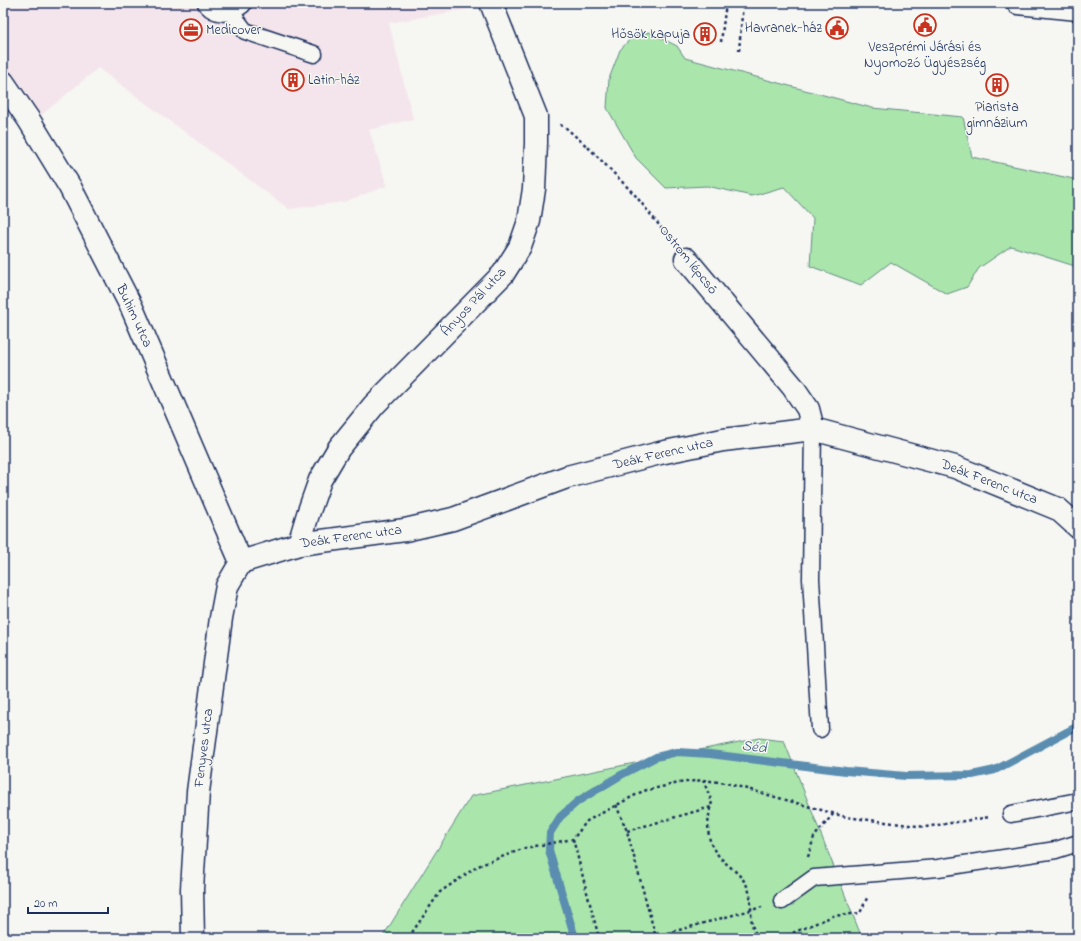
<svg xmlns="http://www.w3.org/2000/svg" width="1081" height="941" viewBox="0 0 1081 941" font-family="'Indie Flower',sans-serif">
<rect width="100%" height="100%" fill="#f6f6f2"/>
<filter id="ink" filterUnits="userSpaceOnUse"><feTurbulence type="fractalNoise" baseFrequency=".025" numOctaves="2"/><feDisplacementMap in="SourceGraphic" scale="8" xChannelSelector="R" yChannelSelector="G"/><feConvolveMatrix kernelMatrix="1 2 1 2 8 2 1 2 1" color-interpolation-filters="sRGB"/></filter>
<g filter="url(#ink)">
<!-- built -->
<path fill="#f4e5ec" d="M 3,3 L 484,3 L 484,6 L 389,23 L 413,119 L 369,130 L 387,186 L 343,202 L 289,209 L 98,68 L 39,117 L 3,67 Z"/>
<!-- green -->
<g fill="#aae5ab" stroke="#628a84">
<path d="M 649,32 L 677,46 L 685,58 L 872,108 L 963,117 L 972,157 L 1078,180 L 1078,267 L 1011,246 L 979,268 L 967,287 L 947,294 L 891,262 L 861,285 L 810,266 L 813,218 L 784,187 L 752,196 L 707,186 L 666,188 L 636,158 L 607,108 L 609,79 L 620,50 L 632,37 Z"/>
<path d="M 759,738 L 784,741 L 862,938 L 382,938 L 471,796 Z"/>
</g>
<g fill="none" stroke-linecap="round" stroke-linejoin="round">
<!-- stream -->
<path stroke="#5a8daf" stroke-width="8" d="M 575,938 L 549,850 L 550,833 L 560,817 L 578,801 L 621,775 L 656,757 L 677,752 L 710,754 L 846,771 L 906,776 L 972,775 L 995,770 L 1078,726"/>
<!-- lane casing -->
<g stroke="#1b2f5e" stroke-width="19">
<g id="lane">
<path d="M 229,10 L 245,31 L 314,54"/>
<path d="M 813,429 L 811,579 L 820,729"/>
<path d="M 1011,814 L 1078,801"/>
<path d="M 782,901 L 814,878 L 938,868 L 1056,850 L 1078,843"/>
</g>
</g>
<!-- street casing -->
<g stroke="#1b2f5e" stroke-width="25">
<g id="street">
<path d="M 209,3 C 218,13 230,11 240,3"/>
<path d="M 1018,3 L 1078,9"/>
<path d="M 3,82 L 29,120 L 70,187 L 132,308 L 241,562"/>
<path d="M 686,259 L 793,387 L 808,409 L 813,429"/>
<path d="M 299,544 L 308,514 L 320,480 L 339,448 L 374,405 L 503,274 L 520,247 L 529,221 L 534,189 L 536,143 L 536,116 L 491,3"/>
<path d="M 241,562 L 299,544 L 405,530 L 453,519 L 567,477 L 660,453 L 723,440 L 813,429 L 955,467 L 1058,509 L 1078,527"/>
<path d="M 193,938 L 192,889 L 198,792 L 221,618 L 227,586 L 241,562"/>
</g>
</g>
<!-- path -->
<g stroke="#1b2f5e" stroke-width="2.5" stroke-dasharray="3 3" stroke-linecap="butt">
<path d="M 721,42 L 726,3"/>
<path d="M 739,51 L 743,3"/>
<path d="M 560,125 L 565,127 L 591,150 L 635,195 L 671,240"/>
<path d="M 703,780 L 712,802 C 707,819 705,841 718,855 C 726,865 739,872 746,884 C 753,897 750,910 752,924 C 753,929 756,934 758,938"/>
<path d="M 616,805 L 627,831 L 656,938"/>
<path d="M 627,831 L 711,807"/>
<path d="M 573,839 L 599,938"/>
<path d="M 808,857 L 814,837 L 834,813"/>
<path d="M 412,938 L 411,934 L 440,892 L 478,866 L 525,848 L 573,839 L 587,821 L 643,791 L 679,783 L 703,780 L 726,783 L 846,817 L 925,827 L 990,817"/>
<path d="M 650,938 L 762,907"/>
<path d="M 784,938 L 783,937 L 833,916 L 860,913 L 868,896"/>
</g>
<!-- lane -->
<use href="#lane" stroke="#f6f6f2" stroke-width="16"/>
<!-- street -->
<use href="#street" stroke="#f6f6f2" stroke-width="22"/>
</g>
</g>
<!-- icons -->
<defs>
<g id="civic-ring" transform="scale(1.15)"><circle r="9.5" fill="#f6f6f2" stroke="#c8321e" stroke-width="1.5"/><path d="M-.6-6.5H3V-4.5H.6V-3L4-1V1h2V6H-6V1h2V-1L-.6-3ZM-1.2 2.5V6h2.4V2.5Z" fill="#c8321e"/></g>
<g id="office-ring" transform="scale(1.15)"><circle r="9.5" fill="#f6f6f2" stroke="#c8321e" stroke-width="1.5"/><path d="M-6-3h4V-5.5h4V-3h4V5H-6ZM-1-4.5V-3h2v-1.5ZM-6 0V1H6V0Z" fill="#c8321e"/></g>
<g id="building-ring" transform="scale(1.15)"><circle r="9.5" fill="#f6f6f2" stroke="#c8321e" stroke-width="1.5"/><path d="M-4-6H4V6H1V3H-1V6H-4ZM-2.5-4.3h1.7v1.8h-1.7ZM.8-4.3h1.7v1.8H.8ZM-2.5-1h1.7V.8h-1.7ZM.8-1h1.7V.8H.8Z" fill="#c8321e"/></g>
</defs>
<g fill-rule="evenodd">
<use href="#civic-ring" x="925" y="25"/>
<use href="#civic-ring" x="837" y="28"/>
<use href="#office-ring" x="191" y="30"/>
<use href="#building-ring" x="705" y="34"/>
<use href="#building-ring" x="293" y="80"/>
<use href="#building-ring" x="997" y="85"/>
</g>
<g text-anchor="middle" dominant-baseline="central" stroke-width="3" stroke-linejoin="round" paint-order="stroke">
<!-- poi labels -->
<g font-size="14" fill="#1b2f5e" stroke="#f6f6f2" text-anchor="end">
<text x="822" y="28">Havranek-ház</text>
<text x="206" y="30" text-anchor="start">Medicover</text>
<text x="690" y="34">Hősök kapuja</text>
<text x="925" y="47" text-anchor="middle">Veszprémi Járási és<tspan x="925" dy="16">Nyomozó Ügyészség</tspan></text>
<text x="308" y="80" text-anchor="start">Latin-ház</text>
<text x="997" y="107" text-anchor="middle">Piarista<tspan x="997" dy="16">gimnázium</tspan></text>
</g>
<!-- street labels -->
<g font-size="14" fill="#1b2f5e" stroke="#f6f6f2">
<text transform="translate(688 260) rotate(51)">Ostrom lépcső</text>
<text transform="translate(474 302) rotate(-47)">Ányos Pál utca</text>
<text transform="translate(134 316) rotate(65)">Buhim utca</text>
<text transform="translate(663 454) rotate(-13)">Deák Ferenc utca</text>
<text transform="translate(989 482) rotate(21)">Deák Ferenc utca</text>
<text transform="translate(351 537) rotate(-8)">Deák Ferenc utca</text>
<text transform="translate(204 748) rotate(-83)">Fenyves utca</text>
</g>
<!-- water labels -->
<g font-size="15" font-style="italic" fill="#355680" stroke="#f6f6f2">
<text transform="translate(754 747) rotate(7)">Séd</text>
</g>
</g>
<!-- margin -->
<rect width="1081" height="941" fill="none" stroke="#f6f6f2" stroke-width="16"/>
<rect x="8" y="8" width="1065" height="925" fill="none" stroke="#1b2f5e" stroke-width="1.5" filter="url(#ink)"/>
<!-- scale -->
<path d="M28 907v6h80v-6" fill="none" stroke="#1b2f5e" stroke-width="2"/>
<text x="34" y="907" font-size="12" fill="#1b2f5e" stroke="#f6f6f2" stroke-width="3" paint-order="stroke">20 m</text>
</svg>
